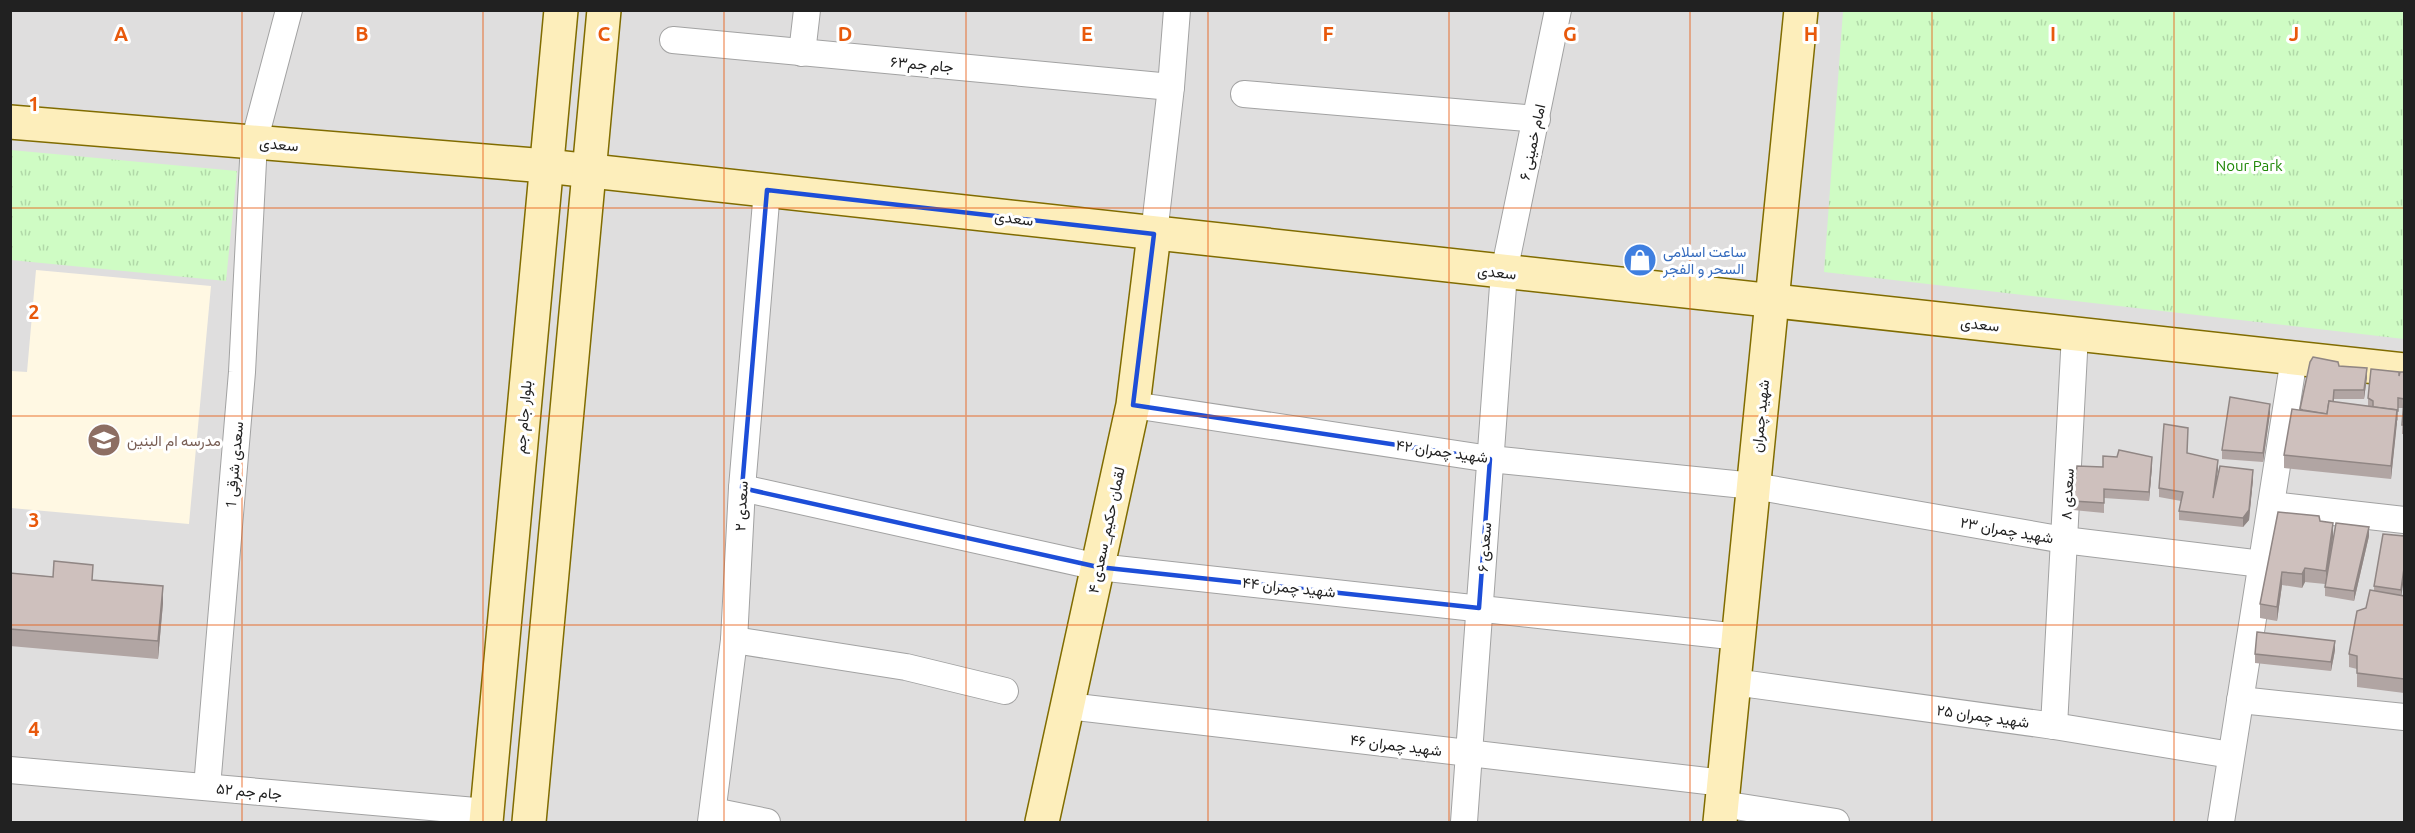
<svg xmlns="http://www.w3.org/2000/svg" width="2415" height="833" viewBox="0 0 2415 833" font-family="Ubuntu,Vazirmatn,sans-serif">
<defs>
<pattern id="park-tufts" width="24" height="20" patternUnits="userSpaceOnUse" patternTransform="scale(1.5)"><rect width="24" height="20" fill="#cffcc4"/><path d="M3 7l-1-3M5 7V3M7 7l1-3M15 17l-1-3M17 17v-4M19 17l1-3" fill="none" stroke="#b1d8a8"/></pattern>
</defs>
<rect width="100%" height="100%" fill="#f2ece8"/>
<!-- residential -->
<rect fill="#dfdede" x="11" y="11" width="2393" height="811"/>
<!-- education -->
<path fill="#fff8e3" d="M 36,270 L 211,286 L 189,524 L 11,508 L 11,371 L 27,372 Z"/>
<!-- park -->
<g fill="url(#park-tufts)">
<path d="M 1843,11 L 2404,11 L 2404,339 L 1824,272 Z"/>
<path d="M 11,150 L 237,171 L 226,281 L 11,260 Z"/>
</g>
<g fill="none" stroke-linecap="round" stroke-linejoin="round">
<!-- street casing -->
<g stroke="#a2a2a2" stroke-width="28">
<g id="street">
<path d="M 673,40 L 1171,87"/>
<path d="M 802,53 L 807,10"/>
<path d="M 1244,94 L 1537,119"/>
<path d="M 1154,234 L 1171,87 L 1177,10"/>
<path d="M 1133,405 L 1490,459 L 1754,486 L 2064,540 L 2262,564"/>
<path d="M 742,488 L 1098,567 L 1739,637"/>
<path d="M 2271,505 L 2404,520"/>
<path d="M 734,640 L 906,667 L 1005,691"/>
<path d="M 1734,682 L 2054,726 L 2231,755"/>
<path d="M 2240,700 L 2404,717"/>
<path d="M 1068,706 L 1724,783"/>
<path d="M 2054,726 L 2075,334"/>
<path d="M 10,770 L 487,812"/>
<path d="M 207,787 L 242,372 L 254,142 L 289,10"/>
<path d="M 1722,804 L 1836,822"/>
<path d="M 713,811 L 767,822"/>
<path d="M 711,822 L 734,640 L 742,488 L 767,190"/>
<path d="M 1464,822 L 1504,272 L 1558,10"/>
<path d="M 2221,822 L 2294,358"/>
</g>
</g>
<!-- secondary casing -->
<g stroke="#806c00" stroke-width="36">
<g id="secondary">
<path d="M 10,122 L 546,166 L 2404,370"/>
<path d="M 486,822 L 561,10"/>
<path d="M 529,822 L 604,10"/>
<path d="M 1042,822 L 1133,405 L 1154,234"/>
<path d="M 1720,822 L 1801,10"/>
</g>
</g>
<!-- street -->
<use href="#street" stroke="#fff" stroke-width="26"/>
<!-- secondary -->
<use href="#secondary" stroke="#fdeebb" stroke-width="33"/>
</g>
<!-- wall -->
<g fill="#b1a5a3">
<path d="M 2310,362 L 2367,377 L 2364,399 L 2334,399 L 2334,402 L 2368,406 L 2368,398 L 2404,372 L 2404,434 L 2402,434 L 2403,408 L 2398,408 L 2398,421 L 2397,420 L 2391,479 L 2284,468 L 2284,455 L 2300,410 Z"/>
<path d="M 2270,413 L 2263,462 L 2222,459 L 2222,450 Z"/>
<path d="M 2187,453 L 2218,469 L 2216,483 L 2253,479 L 2249,520 L 2243,527 L 2179,520 L 2179,511 L 2181,501 L 2159,497 L 2159,488 Z"/>
<path d="M 2152,466 L 2149,501 L 2104,498 L 2104,513 L 2073,510 L 2073,501 L 2103,467 Z"/>
<path d="M 2278,512 L 2320,521 L 2333,537 L 2329,564 L 2369,536 L 2354,601 L 2325,596 L 2325,584 L 2305,582 L 2302,588 L 2282,585 L 2277,621 L 2260,618 L 2260,604 Z"/>
<path d="M 2404,536 L 2401,595 L 2404,596 L 2404,693 L 2357,687 L 2357,669 L 2349,667 L 2349,654 L 2366,608 L 2374,591 L 2374,586 Z"/>
<path d="M 10,573 L 93,580 L 163,603 L 158,659 L 10,646 Z"/>
<path d="M 2335,650 L 2331,671 L 2255,663 L 2255,654 Z"/>
</g>
<!-- shaded-wall -->
<g fill="#908684">
<path d="M 2367,368 L 2367,377 L 2364,399 L 2364,390 Z"/>
<path d="M 2270,404 L 2270,413 L 2263,462 L 2263,453 Z"/>
<path d="M 2397,410 L 2397,423 L 2391,479 L 2391,466 Z"/>
<path d="M 2152,457 L 2152,466 L 2149,501 L 2149,492 Z"/>
<path d="M 2218,460 L 2218,469 L 2213,507 L 2213,498 Z"/>
<path d="M 2253,470 L 2253,479 L 2249,520 L 2243,527 L 2243,518 Z"/>
<path d="M 2333,523 L 2333,537 L 2326,585 L 2326,571 Z"/>
<path d="M 2369,527 L 2369,536 L 2354,601 L 2354,591 Z"/>
<path d="M 2305,568 L 2305,582 L 2302,588 L 2302,574 Z"/>
<path d="M 2404,568 L 2404,577 L 2401,599 L 2401,590 Z"/>
<path d="M 2282,572 L 2282,585 L 2277,621 L 2277,607 Z"/>
<path d="M 163,586 L 163,603 L 158,659 L 158,641 Z"/>
<path d="M 2335,641 L 2335,650 L 2331,671 L 2331,662 Z"/>
</g>
<!-- building -->
<g fill="#cec0bd" stroke="#908684" stroke-width="1.5">
<path d="M 2313,357 L 2338,362 L 2339,366 L 2367,368 L 2364,390 L 2334,390 L 2333,402 L 2329,401 L 2327,414 L 2303,410 L 2300,409 L 2310,362 Z"/>
<path d="M 2371,369 L 2399,372 L 2399,376 L 2400,372 L 2404,372 L 2404,425 L 2402,425 L 2404,399 L 2398,398 L 2398,411 L 2397,411 L 2397,410 L 2373,407 L 2373,401 L 2368,398 Z"/>
<path d="M 2230,397 L 2270,404 L 2263,453 L 2222,450 Z"/>
<path d="M 2329,401 L 2397,410 L 2391,466 L 2284,455 L 2292,409 L 2327,414 Z"/>
<path d="M 2164,424 L 2188,428 L 2187,453 L 2218,460 L 2213,498 L 2220,466 L 2253,470 L 2249,510 L 2243,518 L 2179,511 L 2183,492 L 2159,488 Z"/>
<path d="M 2119,450 L 2152,457 L 2149,492 L 2104,489 L 2104,503 L 2073,501 L 2077,466 L 2103,467 L 2103,456 L 2117,457 Z"/>
<path d="M 2278,512 L 2319,516 L 2320,521 L 2333,523 L 2326,571 L 2305,568 L 2302,574 L 2282,572 L 2277,607 L 2260,604 Z"/>
<path d="M 2336,523 L 2369,527 L 2354,591 L 2325,587 Z"/>
<path d="M 2383,534 L 2404,536 L 2404,568 L 2401,590 L 2374,586 Z"/>
<path d="M 54,561 L 93,565 L 92,580 L 163,586 L 158,641 L 10,629 L 10,573 L 53,577 Z"/>
<path d="M 2370,590 L 2404,596 L 2404,679 L 2357,673 L 2357,656 L 2349,654 L 2357,611 L 2366,608 Z"/>
<path d="M 2257,632 L 2335,641 L 2331,662 L 2255,654 Z"/>
</g>
<!-- marked area -->
<path fill="none" stroke="#1d4ed8" stroke-width="4.5" stroke-linejoin="round" d="M 767,190 L 1154,234 L 1133,405 L 1490,459 L 1479,608 L 1098,567 L 742,488 Z"/>
<!-- grid -->
<path fill="none" stroke="#e8590c" stroke-width="1.5" stroke-opacity="0.55" d="M 242,10 L 242,822M 483,10 L 483,822M 724,10 L 724,822M 966,10 L 966,822M 1208,10 L 1208,822M 1449,10 L 1449,822M 1690,10 L 1690,822M 1932,10 L 1932,822M 2174,10 L 2174,822M 10,208 L 2404,208M 10,416 L 2404,416M 10,625 L 2404,625"/>
<!-- icons -->
<defs>
<g id="shop-disc" transform="scale(1.725)"><circle r="9.5" fill="#3f7fe0" stroke="#fff"/><path d="M-5-2.5h2.3a2.7 3.5 0 0 1 5.4 0H5L5.5 6h-11ZM-1.5-2.5h3a1.5 2.3 0 0 0-3 0Z" fill="#fff"/></g>
<g id="school-disc" transform="scale(1.725)"><circle r="9.5" fill="#8d6e63" stroke="#fff"/><path d="M0-5L7-2L0 1L-7-2ZM-4 1L0 2.5L4 1V4Q0 6-4 4Z" fill="#fff"/></g>
</defs>
<g fill-rule="evenodd">
<use href="#shop-disc" x="1640" y="260"/>
<use href="#school-disc" x="104" y="440"/>
</g>
<g text-anchor="middle" dominant-baseline="central" stroke-width="6" stroke-linejoin="round" paint-order="stroke">
<!-- street labels -->
<g font-size="15" fill="#212121" stroke="#fff">
<text transform="translate(922 64) rotate(5)">جام جم۶۳</text>
<text transform="translate(1532 142) rotate(-78)">امام خمینی ۶</text>
<text transform="translate(279 144) rotate(5)">سعدی</text>
<text transform="translate(1014 218) rotate(7)">سعدی</text>
<text transform="translate(1497 272) rotate(6)">سعدی</text>
<text transform="translate(1980 324) rotate(6)">سعدی</text>
<text transform="translate(1760 416) rotate(-84)">شهید چمران</text>
<text transform="translate(523 417) rotate(-85)">بلوار جام جم</text>
<text transform="translate(1442 451) rotate(8)">شهید چمران ۴۲</text>
<text transform="translate(234 465) rotate(-85)">سعدی شرقی 1</text>
<text transform="translate(2067 494) rotate(-87)">سعدی ۸</text>
<text transform="translate(741 506) rotate(-87)">سعدی ۲</text>
<text transform="translate(1106 530) rotate(-78)">لقمان حکیم_سعدی ۴</text>
<text transform="translate(2007 530) rotate(10)">شهید چمران ۲۳</text>
<text transform="translate(1484 547) rotate(-86)">سعدی ۶</text>
<text transform="translate(1289 587) rotate(6)">شهید چمران ۴۴</text>
<text transform="translate(1983 716) rotate(8)">شهید چمران ۲۵</text>
<text transform="translate(1396 745) rotate(7)">شهید چمران ۴۶</text>
<text transform="translate(249 791) rotate(5)">جام جم ۵۲</text>
</g>
<!-- park labels -->
<g font-size="15" fill="#1f8807" stroke="#fff">
<text x="2249" y="165">Nour Park</text>
</g>
<!-- shop labels -->
<g font-size="15" fill="#366cbe" stroke="#fff" text-anchor="start">
<text x="1663" y="251">ساعت اسلامی<tspan x="1663" dy="17">السحر و الفجر</tspan></text>
</g>
<!-- education labels -->
<g font-size="15" fill="#785e54" stroke="#fff" text-anchor="start">
<text x="127" y="440">مدرسه ام البنین</text>
</g>
</g>
<g font-size="20" text-anchor="middle" font-weight="bold" fill="#e8590c" stroke="#fff" stroke-width="6" stroke-linejoin="round" paint-order="stroke">
<text x="121" y="41">A</text>
<text x="362" y="41">B</text>
<text x="604" y="41">C</text>
<text x="845" y="41">D</text>
<text x="1087" y="41">E</text>
<text x="1328" y="41">F</text>
<text x="1570" y="41">G</text>
<text x="1811" y="41">H</text>
<text x="2053" y="41">I</text>
<text x="2294" y="41">J</text>
<text x="34" y="111">1</text>
<text x="34" y="319">2</text>
<text x="34" y="527">3</text>
<text x="34" y="736">4</text>
</g>
<!-- border -->
<rect width="2415" height="833" fill="none" stroke="#212121" stroke-width="24"/>
</svg>
